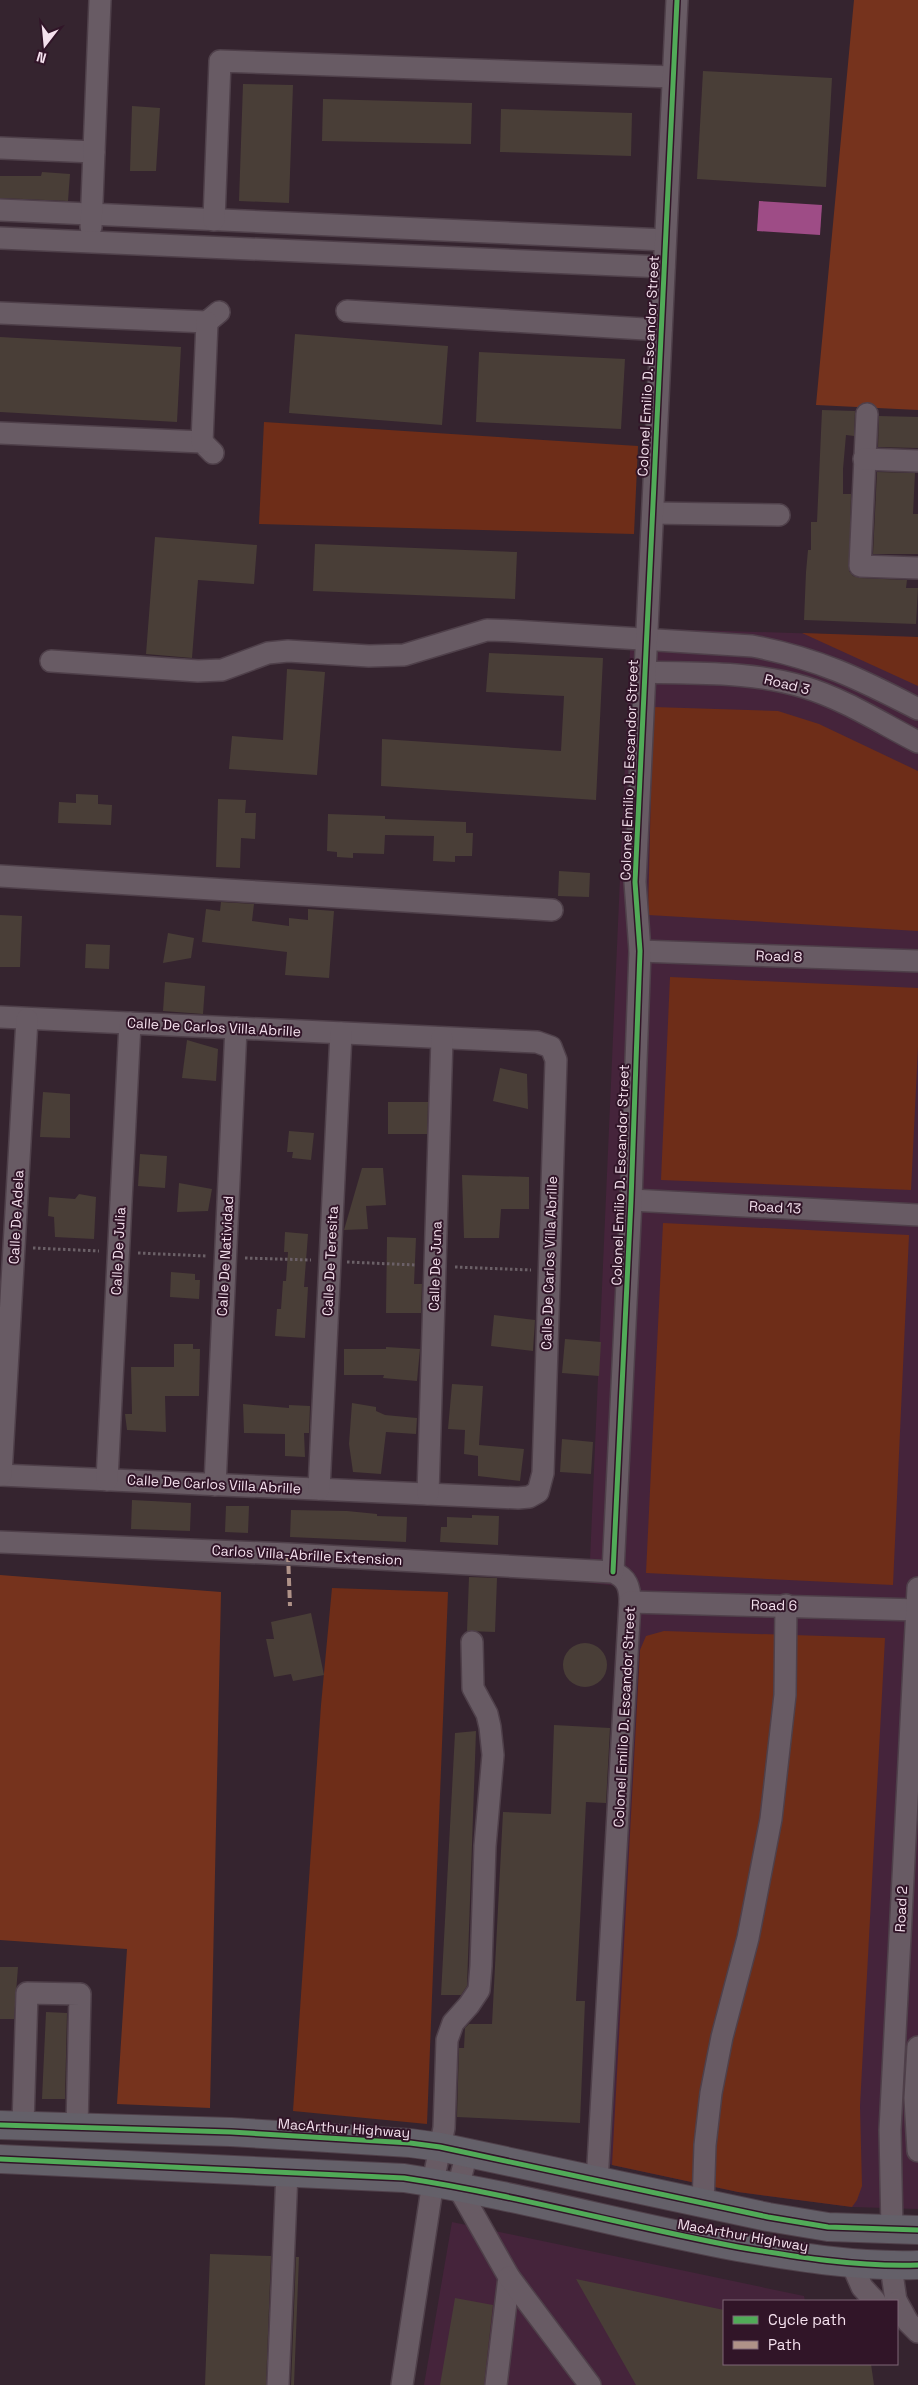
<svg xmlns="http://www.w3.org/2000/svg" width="918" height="2385" viewBox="0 0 918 2385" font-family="'Space Grotesk',sans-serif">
<rect width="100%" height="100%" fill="#35242f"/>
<!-- built -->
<g fill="#45243b">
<path d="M 631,628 L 918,637 L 918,2209 L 852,2207 L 738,2192 L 612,2165 L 587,2157 L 619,1586 L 589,1583 Z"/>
<path d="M 452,2222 L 804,2296 L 805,2301 L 724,2301 L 724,2364 L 813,2364 L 816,2385 L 424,2385 Z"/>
</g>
<!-- green -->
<g fill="#6e2d18">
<path d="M 264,422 L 638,446 L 634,534 L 259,524 Z"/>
<path d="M 802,633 L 918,637 L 918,686 Z"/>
<path d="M 653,707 L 778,711 L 819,724 L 918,771 L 918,931 L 648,915 Z"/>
<path d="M 670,977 L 918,988 L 918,1047 L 911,1190 L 661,1180 Z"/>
<path d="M 663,1223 L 909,1235 L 893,1585 L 646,1573 Z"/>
<path d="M 332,1588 L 448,1592 L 427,2124 L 293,2111 L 321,1705 Z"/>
<path d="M 664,1631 L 885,1638 L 860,2106 L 862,2186 L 857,2200 L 852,2207 L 738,2192 L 612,2165 L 640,1650 L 646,1636 Z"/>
</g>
<!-- forest -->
<g fill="#76331d">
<path d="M 854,0 L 918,0 L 918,410 L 816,405 Z"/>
<path d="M 0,1575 L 221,1592 L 210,2108 L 117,2104 L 127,1949 L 0,1940 Z"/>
</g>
<!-- water -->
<path fill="#9e4c86" d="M 759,201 L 822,205 L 820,235 L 757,231 Z"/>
<!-- building -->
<g fill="#493e37">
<path d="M 703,71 L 832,78 L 826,187 L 697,179 Z"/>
<path d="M 243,84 L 293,85 L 289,203 L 239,201 Z"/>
<path d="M 323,99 L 472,103 L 471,144 L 322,141 Z"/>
<path d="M 132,106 L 160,108 L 156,171 L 130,171 Z"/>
<path d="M 501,109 L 632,113 L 631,156 L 500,152 Z"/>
<path d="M 42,172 L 70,174 L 68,201 L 0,198 L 0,176 L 41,176 Z"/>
<path d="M 295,334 L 448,346 L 442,425 L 289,413 Z"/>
<path d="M 0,337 L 181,347 L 177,422 L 0,412 Z"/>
<path d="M 479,352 L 625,359 L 621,429 L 476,422 Z"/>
<path d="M 822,410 L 855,411 L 854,436 L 846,435 L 843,469 L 843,494 L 851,494 L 849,571 L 853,576 L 860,578 L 907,580 L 906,588 L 918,588 L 916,624 L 804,620 L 806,572 L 808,550 L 811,550 L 811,522 L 817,522 Z"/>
<path d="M 879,416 L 918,417 L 918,448 L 878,447 Z"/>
<path d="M 877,472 L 915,473 L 913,514 L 918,514 L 918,554 L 873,554 Z"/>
<path d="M 155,537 L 257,545 L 254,584 L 198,580 L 192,658 L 146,654 Z"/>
<path d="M 315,544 L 517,552 L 515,599 L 313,591 Z"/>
<path d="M 489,653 L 603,658 L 596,800 L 381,786 L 382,739 L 561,751 L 564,696 L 486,692 Z"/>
<path d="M 287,669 L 325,672 L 317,775 L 229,769 L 232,736 L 283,740 Z"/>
<path d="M 76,794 L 98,795 L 98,804 L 112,805 L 111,825 L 58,823 L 59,802 L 76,803 Z"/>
<path d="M 218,799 L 246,800 L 245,813 L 256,813 L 255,839 L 241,838 L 240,868 L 216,867 Z"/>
<path d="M 328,814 L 385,816 L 385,819 L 466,822 L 466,833 L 473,833 L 472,856 L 455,856 L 455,862 L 433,861 L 434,836 L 385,835 L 384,854 L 353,853 L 353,858 L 337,857 L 337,852 L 327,851 Z"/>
<path d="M 559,871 L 590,873 L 589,897 L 558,896 Z"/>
<path d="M 221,902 L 254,904 L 252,921 L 289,926 L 289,918 L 308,920 L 308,909 L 334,911 L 329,978 L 285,975 L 287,952 L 202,942 L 206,909 L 220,911 Z"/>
<path d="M 0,915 L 22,916 L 20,967 L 0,967 Z"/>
<path d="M 168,933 L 194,938 L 191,958 L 163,963 Z"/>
<path d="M 86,944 L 110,945 L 109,969 L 85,968 Z"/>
<path d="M 165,982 L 205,986 L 203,1014 L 163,1011 Z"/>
<path d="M 187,1040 L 218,1049 L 216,1081 L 182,1078 Z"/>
<path d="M 500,1068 L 527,1074 L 528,1109 L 493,1101 Z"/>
<path d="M 43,1092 L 70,1094 L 70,1138 L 40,1137 Z"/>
<path d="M 388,1102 L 428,1102 L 427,1134 L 388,1134 Z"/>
<path d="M 289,1131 L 314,1133 L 311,1160 L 292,1158 L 293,1152 L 287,1152 Z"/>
<path d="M 140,1154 L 167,1156 L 165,1188 L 138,1186 Z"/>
<path d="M 362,1168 L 383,1168 L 386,1205 L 366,1206 L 368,1229 L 344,1230 Z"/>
<path d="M 462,1175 L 529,1177 L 529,1209 L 501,1209 L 499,1238 L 464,1238 Z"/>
<path d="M 179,1183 L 212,1189 L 208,1211 L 177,1212 Z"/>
<path d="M 79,1194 L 96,1197 L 94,1239 L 55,1237 L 54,1217 L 48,1216 L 49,1197 L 75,1199 Z"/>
<path d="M 285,1232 L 308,1234 L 304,1287 L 308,1287 L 305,1338 L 275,1336 L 277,1309 L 281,1309 L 283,1281 L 286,1281 L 288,1252 L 284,1252 Z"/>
<path d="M 387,1237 L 416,1238 L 414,1284 L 422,1284 L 421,1313 L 386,1313 Z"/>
<path d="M 171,1272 L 195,1274 L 195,1280 L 200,1280 L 199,1299 L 170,1297 Z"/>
<path d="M 494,1315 L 535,1320 L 533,1351 L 491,1346 Z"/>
<path d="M 565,1339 L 601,1342 L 599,1376 L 562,1373 Z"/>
<path d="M 174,1344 L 193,1344 L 193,1349 L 200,1349 L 199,1396 L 165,1396 L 166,1432 L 127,1430 L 125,1414 L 132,1414 L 131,1367 L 174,1367 Z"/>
<path d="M 386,1347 L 420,1349 L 417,1381 L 383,1378 L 384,1375 L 344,1375 L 344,1349 L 386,1349 Z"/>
<path d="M 452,1384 L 483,1386 L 479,1445 L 524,1449 L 520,1481 L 478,1476 L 478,1456 L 464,1454 L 465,1430 L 448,1429 Z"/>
<path d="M 352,1403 L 376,1407 L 376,1411 L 385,1415 L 417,1418 L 416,1434 L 386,1432 L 381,1474 L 353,1472 L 349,1444 Z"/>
<path d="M 243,1404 L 289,1408 L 289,1405 L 310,1406 L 309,1433 L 304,1433 L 305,1457 L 285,1456 L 285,1434 L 244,1433 Z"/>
<path d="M 562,1439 L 593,1442 L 591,1474 L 560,1472 Z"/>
<path d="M 132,1500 L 191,1503 L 190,1531 L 131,1529 Z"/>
<path d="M 226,1506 L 249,1506 L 248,1533 L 225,1532 Z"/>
<path d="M 291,1510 L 347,1511 L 377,1514 L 377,1516 L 407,1517 L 406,1542 L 290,1537 Z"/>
<path d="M 472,1515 L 499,1516 L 498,1545 L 440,1542 L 441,1527 L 447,1527 L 447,1517 L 472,1518 Z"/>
<path d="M 469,1577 L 497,1578 L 495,1632 L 467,1631 Z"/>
<path d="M 311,1613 L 324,1675 L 293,1681 L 291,1674 L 274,1677 L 266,1639 L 274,1639 L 271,1622 Z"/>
<circle cx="585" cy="1665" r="22"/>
<path d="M 554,1725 L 610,1728 L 606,1803 L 586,1802 L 576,2001 L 585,2001 L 580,2123 L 457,2117 L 459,2048 L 464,2048 L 465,2028 L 469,2024 L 492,2024 L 503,1812 L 551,1814 Z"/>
<path d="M 476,1731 L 467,1986 L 461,1995 L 441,1995 L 455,1733 Z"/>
<path d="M 0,1967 L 18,1967 L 14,2019 L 0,2019 Z"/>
<path d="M 46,2012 L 67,2013 L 65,2099 L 42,2099 Z"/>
<path d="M 210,2254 L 271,2256 L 266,2385 L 205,2385 Z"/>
<path d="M 296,2257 L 299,2257 L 294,2385 L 291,2385 Z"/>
<path d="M 576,2279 L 724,2310 L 724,2364 L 871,2364 L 874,2385 L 636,2385 Z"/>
<path d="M 455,2298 L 493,2305 L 484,2385 L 440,2385 Z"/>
</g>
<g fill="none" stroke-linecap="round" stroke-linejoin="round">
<!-- minor casing -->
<g stroke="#4f404a" stroke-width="24">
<g id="minor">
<path d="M 0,148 L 94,152"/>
<path d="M 0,210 L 665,240"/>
<path d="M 214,220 L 220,61 L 673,77"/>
<path d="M 91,227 L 100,0"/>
<path d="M 0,238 L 664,267"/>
<path d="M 347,311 L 661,330"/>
<path d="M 0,313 L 207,322 L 219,312"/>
<path d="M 867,414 L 860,566 L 918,568"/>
<path d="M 0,433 L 202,442 L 213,453"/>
<path d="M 202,442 L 207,322"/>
<path d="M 864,459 L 918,461"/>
<path d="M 653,513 L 779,515"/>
<path d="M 51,661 L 198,671 L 222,670 L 268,653 L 288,651 L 369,656 L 404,655 L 487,630 L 514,631 L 752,646 C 817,658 860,679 918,709"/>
<path d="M 644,672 C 698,674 752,671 804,687 C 844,699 881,723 918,742"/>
<path d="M 0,876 L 552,910"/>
<path d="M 640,951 L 918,961"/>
<path d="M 0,1017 L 537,1042 L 551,1047 L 556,1060 L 543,1473 L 538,1492 L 529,1497 L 518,1498 L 0,1475"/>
<path d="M 631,1200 L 918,1215"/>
<path d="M 1,1475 L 27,1019"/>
<path d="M 107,1480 L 130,1023"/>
<path d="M 215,1485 L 236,1028"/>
<path d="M 319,1489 L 341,1033"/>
<path d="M 428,1494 L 442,1038"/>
<path d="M 0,1542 L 288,1554 L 613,1572 C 627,1578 630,1587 630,1602 L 597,2182"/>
<path d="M 613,1572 L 631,1200 L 640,951 L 635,882 L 677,0"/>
<path d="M 630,1602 L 918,1610"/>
<path d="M 918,2047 L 915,2098 L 918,2151"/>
<path d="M 23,2125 L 27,1993 L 80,1994 L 77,2127"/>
<path d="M 467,2153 L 458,2187 L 509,2277 L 496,2385"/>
<path d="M 703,2205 L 705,2145 L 711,2093 L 722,2037 L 748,1938 L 771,1819 L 785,1695 L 786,1605"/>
<path d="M 892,2230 L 890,2130 L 918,1588"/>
<path d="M 852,2264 L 862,2287 L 875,2301"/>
<path d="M 891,2266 L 896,2301"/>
<path d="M 509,2277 L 590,2385"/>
<path d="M 897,2302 L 908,2322 L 918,2332"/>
<path d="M 278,2385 L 287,2172"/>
<path d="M 402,2385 L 433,2182 L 444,2128 L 447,2040 L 453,2023 L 469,2005 L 479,1990 L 481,1966 L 485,1846 L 493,1755 L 490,1727 L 487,1714 L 473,1688 L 472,1642"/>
</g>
</g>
<!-- major casing -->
<g stroke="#4f404a" stroke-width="30">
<g id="major">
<path d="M 0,2125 L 231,2132 L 410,2143 L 440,2147 L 768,2217 L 828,2227 L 918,2230"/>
<path d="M 0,2159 L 404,2178 C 516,2195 626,2226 738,2247 C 797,2257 857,2267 918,2265"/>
</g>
</g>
<!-- path -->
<g stroke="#6b6067" stroke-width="3" stroke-dasharray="2.5 2.5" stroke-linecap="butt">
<path d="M 33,1248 L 99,1251"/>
<path d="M 138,1253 L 206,1256"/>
<path d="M 245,1258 L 311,1260"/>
<path d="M 347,1262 L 416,1265"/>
<path d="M 455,1267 L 531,1270"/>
</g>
<!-- minor -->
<use href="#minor" stroke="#685b64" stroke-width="21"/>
<!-- major -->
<use href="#major" stroke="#646069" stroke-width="28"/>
<!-- quiet -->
<path stroke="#af9288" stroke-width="4" stroke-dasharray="8 4" stroke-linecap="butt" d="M 288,1554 L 290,1606"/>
<!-- cycleway casing -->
<g stroke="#311528" stroke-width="8">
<g id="cycleway">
<path d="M 613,1572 L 631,1200 L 640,951 L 635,882 L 677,0"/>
<path d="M 0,2125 L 231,2132 L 410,2143 L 440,2147 L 768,2217 L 828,2227 L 918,2230"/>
<path d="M 0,2159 L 404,2178 C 516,2195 626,2226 738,2247 C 797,2257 857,2267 918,2265"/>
</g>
</g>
<!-- cycleway -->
<use href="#cycleway" stroke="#51ab58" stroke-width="5"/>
</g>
<g text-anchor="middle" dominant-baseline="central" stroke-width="4" stroke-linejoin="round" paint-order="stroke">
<!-- street labels -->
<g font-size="14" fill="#f5e1ee" stroke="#311528">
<text transform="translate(648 366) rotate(-87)">Colonel Emilio D. Escandor Street</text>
<text transform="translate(787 684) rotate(14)">Road 3</text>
<text transform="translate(629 770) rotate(-88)">Colonel Emilio D. Escandor Street</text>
<text transform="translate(779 956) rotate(2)">Road 8</text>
<text transform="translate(214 1027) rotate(3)">Calle De Carlos Villa Abrille</text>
<text transform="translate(620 1175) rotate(-88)">Colonel Emilio D. Escandor Street</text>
<text transform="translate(775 1207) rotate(3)">Road 13</text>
<text transform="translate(16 1217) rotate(-87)">Calle De Adela</text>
<text transform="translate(118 1251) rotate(-87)">Calle De Julia</text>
<text transform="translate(225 1256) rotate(-87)">Calle De Natividad</text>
<text transform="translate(330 1261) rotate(-87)">Calle De Teresita</text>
<text transform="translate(549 1263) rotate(-88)">Calle De Carlos Villa Abrille</text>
<text transform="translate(435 1266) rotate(-88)">Calle De Juna</text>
<text transform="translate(214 1484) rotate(3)">Calle De Carlos Villa Abrille</text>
<text transform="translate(307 1555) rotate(3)">Carlos Villa-Abrille Extension</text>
<text transform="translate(774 1605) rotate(1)">Road 6</text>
<text transform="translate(624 1717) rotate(-87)">Colonel Emilio D. Escandor Street</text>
<text transform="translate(901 1909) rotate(-87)">Road 2</text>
<text transform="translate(344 2128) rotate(4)">MacArthur Highway</text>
<text transform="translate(743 2235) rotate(10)">MacArthur Highway</text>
</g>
</g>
<!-- legend -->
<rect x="723" y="2300" width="175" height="65" fill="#311528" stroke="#7f6777"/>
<rect x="733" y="2316" width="25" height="8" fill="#51ab58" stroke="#7f6777"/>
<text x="768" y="2325" font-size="15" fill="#f5e1ee">Cycle path</text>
<rect x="733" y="2341" width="25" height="8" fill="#af9288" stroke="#7f6777"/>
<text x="768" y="2350" font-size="15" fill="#f5e1ee">Path</text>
<!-- north arrow -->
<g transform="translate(45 45) rotate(196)" stroke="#311528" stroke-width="4" paint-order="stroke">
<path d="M0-4L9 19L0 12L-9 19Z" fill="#f5e1ee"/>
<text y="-8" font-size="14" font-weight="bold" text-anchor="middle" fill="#f5e1ee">N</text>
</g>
</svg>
